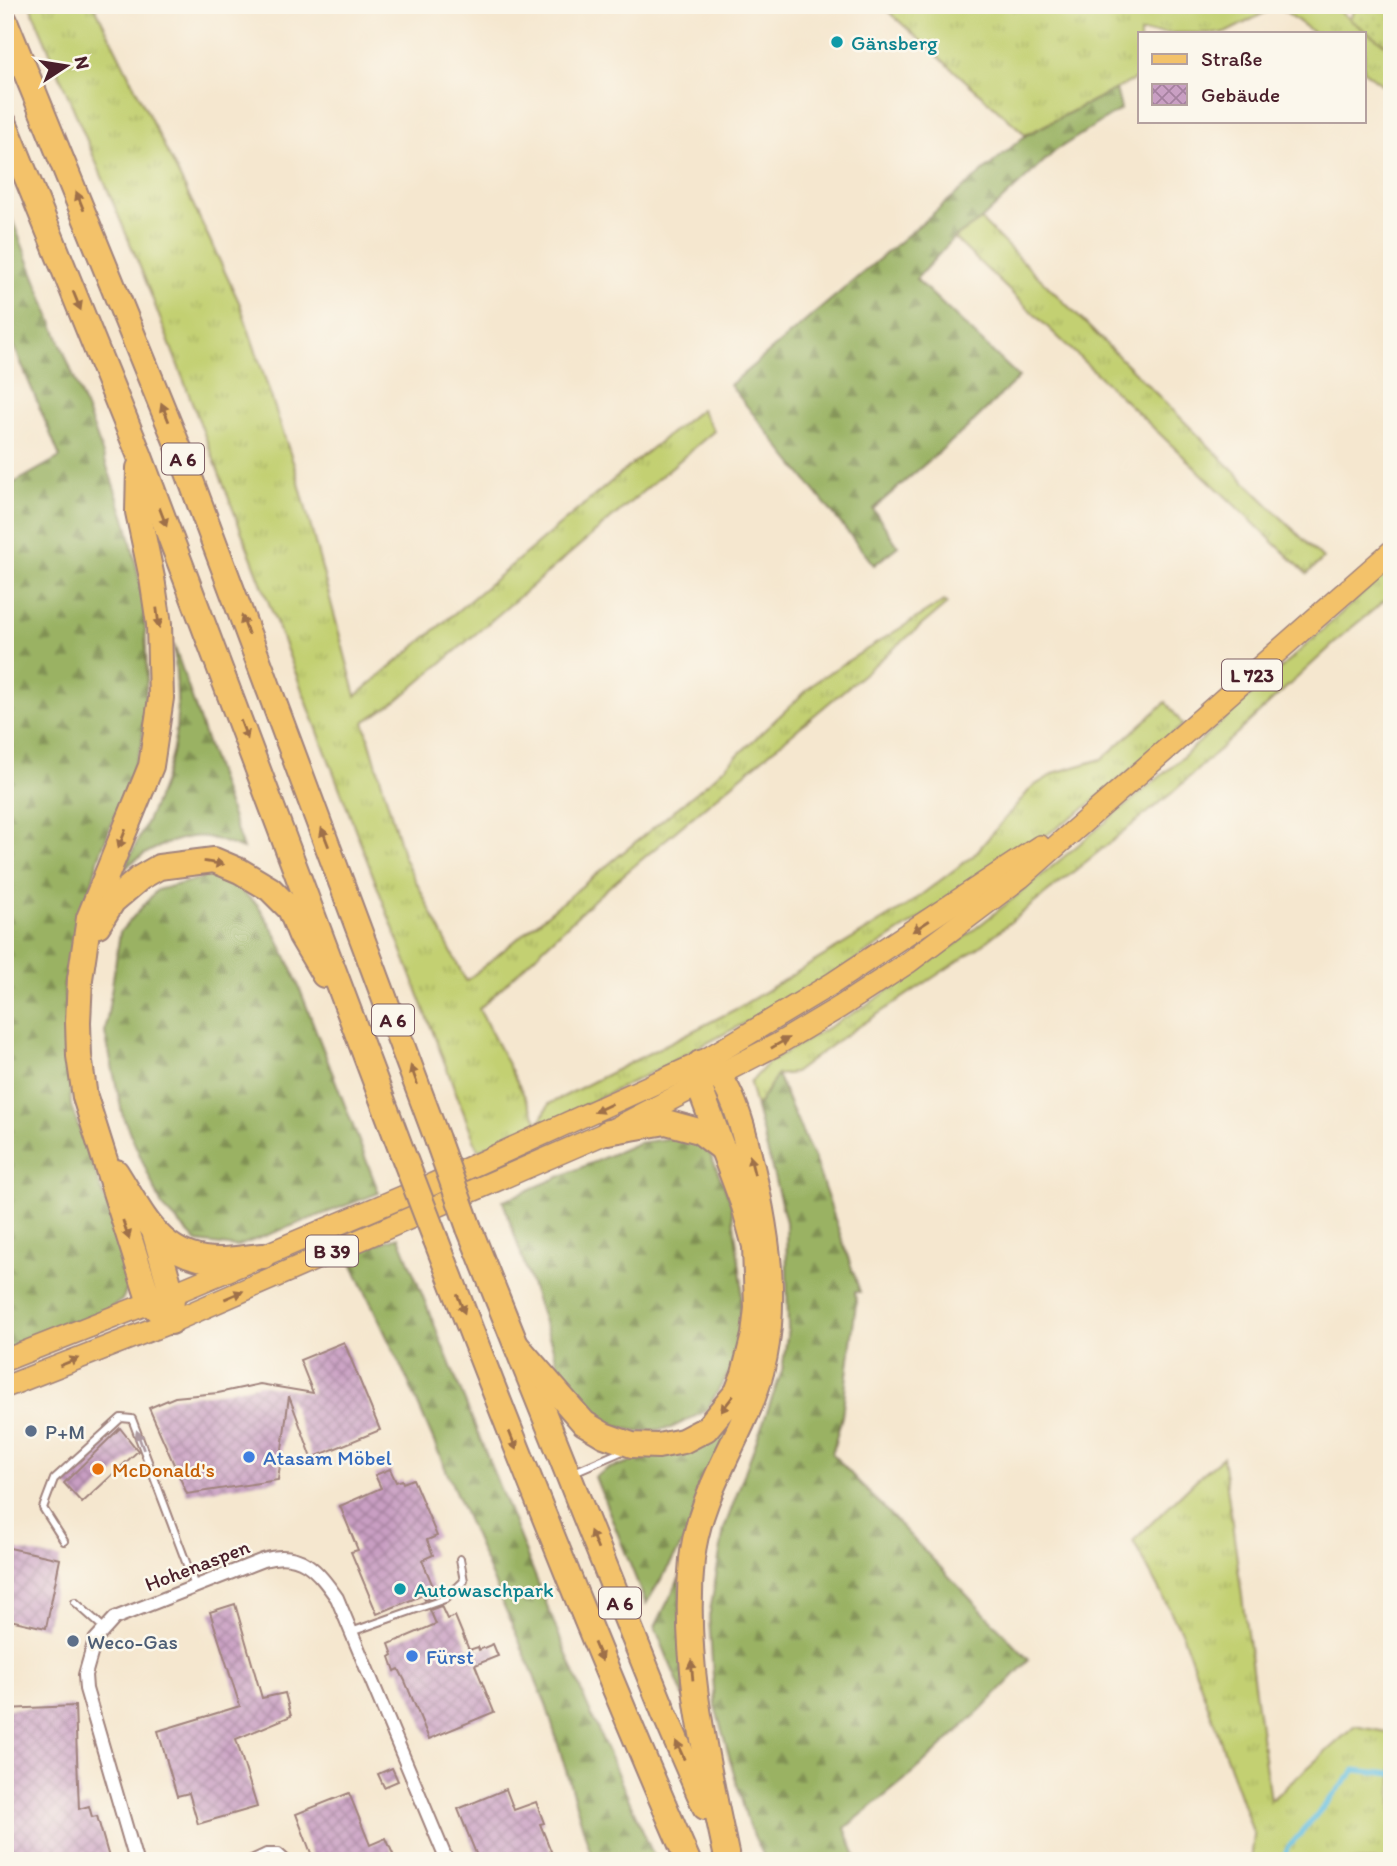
<svg xmlns="http://www.w3.org/2000/svg" width="1397" height="1866" viewBox="0 0 1397 1866" font-family="Itim,sans-serif">
<defs>
<pattern id="grass-tufts" width="24" height="20" patternUnits="userSpaceOnUse" patternTransform="scale(1.75)"><rect width="24" height="20" fill="#c3d072"/><path d="M3 7l-1-3M5 7V3M7 7l1-3M15 17l-1-3M17 17v-4M19 17l1-3" fill="none" stroke="#a9b263"/></pattern>
<pattern id="forest-firs" width="22" height="20" patternUnits="userSpaceOnUse" patternTransform="scale(1.75)"><rect width="22" height="20" fill="#9ab264"/><path d="M5 1l3.5 6h-7zM16 11l3.5 6h-7z" fill="#809053"/></pattern>
<pattern id="garden-dots" width="8" height="8" patternUnits="userSpaceOnUse" patternTransform="scale(1.75)"><rect width="8" height="8" fill="#c3d072"/><path d="M2 2h.1M6 6h.1" fill="none" stroke="#a9b263" stroke-width="1.8" stroke-linecap="round"/></pattern>
<pattern id="building-cross-hatch" width="8" height="8" patternUnits="userSpaceOnUse" patternTransform="scale(1.75)"><rect width="8" height="8" fill="#c99fc3"/><path d="M0 0l8 8M0 8l8-8" fill="none" stroke="#a5819f"/></pattern>
</defs>
<rect width="100%" height="100%" fill="#fbf7ec"/>
<filter id="ink" filterUnits="userSpaceOnUse"><feTurbulence type="fractalNoise" baseFrequency=".0143" numOctaves="2"/><feDisplacementMap in="SourceGraphic" scale="14" xChannelSelector="R" yChannelSelector="G"/><feConvolveMatrix kernelMatrix="1 2 1 2 8 2 1 2 1" color-interpolation-filters="sRGB"/></filter>
<filter id="wash" filterUnits="userSpaceOnUse"><feTurbulence type="fractalNoise" baseFrequency=".00686" numOctaves="4" result="noise"/><feDisplacementMap in="SourceGraphic" scale="28" xChannelSelector="R" yChannelSelector="G"/><feGaussianBlur stdDeviation="1.57" result="paint"/><feColorMatrix in="noise" values="0 0 0 0 0 0 0 0 0 0 0 0 0 0 0 0 0 1.4 0 .05"/><feComposite in="paint" operator="in"/></filter>
<g filter="url(#wash)">
<rect width="100%" height="100%" fill="#f5e7cf"/>
<!-- grass -->
<g fill="url(#grass-tufts)" stroke="#86784e" stroke-width="2">
<path d="M 30,5 L 94,5 L 191,200 L 240,304 L 295,468 L 356,696 L 643,455 L 701,409 L 714,431 L 398,700 L 364,722 L 404,858 L 466,981 L 709,782 L 819,679 L 944,601 L 947,604 L 597,897 L 479,1009 L 539,1124 L 549,1104 L 736,1009 L 905,907 L 974,855 L 1032,787 L 1057,772 L 1102,759 L 1166,702 L 1183,725 L 1090,804 L 1023,852 L 818,984 L 662,1067 L 561,1117 L 478,1150 L 143,274 Z"/>
<path d="M 881,5 L 1330,5 L 1392,49 L 1392,92 L 1364,71 L 1364,33 L 1314,33 L 1278,6 L 1225,33 L 1140,33 L 1140,77 L 1026,135 Z"/>
<path d="M 981,220 L 1323,559 L 1307,574 L 954,238 Z"/>
<path d="M 1392,567 L 1392,595 L 1351,628 L 1172,793 L 978,948 L 837,1041 L 794,1073 L 777,1075 L 756,1108 L 750,1083 L 768,1063 L 870,1003 L 956,944 L 1030,885 L 1174,765 Z"/>
<path d="M 1223,1457 L 1270,1801 L 1355,1726 L 1392,1733 L 1392,1861 L 1251,1861 L 1254,1835 L 1182,1633 L 1133,1541 L 1200,1476 Z"/>
</g>
<!-- forest -->
<g fill="url(#forest-firs)" stroke="#726848" stroke-width="2">
<path d="M 1116,89 L 1121,109 L 1055,151 L 981,220 L 954,238 L 916,279 L 1019,377 L 968,427 L 873,509 L 898,546 L 874,565 L 730,385 L 1026,135 Z"/>
<path d="M 5,201 L 94,429 L 127,524 L 144,600 L 147,676 L 142,745 L 99,857 L 64,985 L 71,1106 L 118,1235 L 129,1270 L 128,1287 L 122,1300 L 104,1312 L 5,1350 L 5,488 L 60,457 L 5,324 Z"/>
<path d="M 174,645 L 243,849 C 231,845 218,839 206,837 C 181,833 141,853 124,869 C 143,829 166,787 174,743 C 180,711 176,676 174,645 Z"/>
<path d="M 210,876 L 233,885 L 257,904 L 274,931 L 292,969 L 379,1193 L 236,1247 L 197,1242 L 162,1206 L 123,1117 L 105,1033 L 120,932 L 157,890 Z"/>
<path d="M 777,1075 L 815,1161 L 860,1292 L 855,1292 L 856,1303 L 842,1416 L 832,1454 L 1029,1660 L 981,1710 L 913,1773 L 845,1828 L 858,1861 L 766,1861 L 748,1823 L 715,1706 L 709,1617 L 724,1529 L 782,1371 L 788,1329 L 786,1222 L 756,1108 Z"/>
<path d="M 685,1136 L 710,1154 L 731,1201 L 742,1284 L 739,1333 L 730,1371 L 706,1411 L 671,1428 L 639,1432 L 609,1424 L 579,1399 L 561,1372 L 503,1201 L 638,1143 Z"/>
<path d="M 399,1237 L 587,1705 L 656,1861 L 593,1861 L 546,1704 L 408,1381 L 347,1253 Z"/>
<path d="M 740,1403 L 692,1528 L 646,1604 L 595,1477 L 607,1469 L 650,1456 Z"/>
<path d="M 679,1579 L 685,1700 L 655,1627 Z"/>
</g>
<!-- garden -->
<path fill="url(#garden-dots)" stroke="#86784e" stroke-width="2" d="M 1355,5 L 1392,5 L 1392,49 L 1350,20 Z"/>
<g fill="none" stroke-linecap="round" stroke-linejoin="round">
<!-- stream -->
<path stroke="#64bfe2" stroke-width="5" d="M 1282,1861 L 1288,1848 L 1355,1770 L 1392,1774"/>
</g>
<g id="blocks">
<!-- building -->
<g fill="url(#building-cross-hatch)">
<path d="M 344,1342 L 380,1430 L 312,1458 L 289,1396 L 278,1480 L 187,1494 L 149,1408 L 175,1397 L 218,1393 L 260,1384 L 313,1393 L 300,1360 Z"/>
<path d="M 120,1428 L 138,1451 L 82,1503 L 64,1483 Z"/>
<path d="M 390,1469 L 396,1482 L 402,1480 L 403,1483 L 413,1479 L 437,1536 L 427,1540 L 433,1555 L 422,1560 L 437,1596 L 425,1600 L 423,1595 L 377,1614 L 351,1552 L 358,1550 L 340,1506 L 381,1488 L 375,1475 Z"/>
<path d="M 5,1547 L 60,1559 L 46,1628 L 5,1619 Z"/>
<path d="M 235,1604 L 262,1698 L 285,1693 L 291,1716 L 236,1739 L 257,1807 L 198,1824 L 189,1793 L 177,1796 L 158,1731 L 240,1706 L 210,1612 Z"/>
<path d="M 441,1606 L 447,1619 L 455,1616 L 469,1650 L 478,1647 L 479,1650 L 493,1644 L 498,1656 L 475,1665 L 494,1712 L 429,1739 L 405,1681 L 399,1669 L 395,1671 L 390,1657 L 393,1655 L 389,1644 L 436,1624 L 430,1610 Z"/>
<path d="M 75,1706 L 79,1809 L 89,1806 L 92,1817 L 97,1816 L 110,1861 L 5,1861 L 5,1709 Z"/>
<path d="M 392,1768 L 398,1781 L 384,1787 L 378,1774 Z"/>
<path d="M 506,1789 L 514,1810 L 536,1802 L 544,1823 L 540,1824 L 555,1861 L 479,1861 L 458,1809 Z"/>
<path d="M 349,1793 L 370,1845 L 386,1838 L 396,1861 L 314,1861 L 296,1814 Z"/>
</g>
</g>
</g>
<g filter="url(#ink)">
<use href="#blocks" fill-opacity="0" stroke="#a0837d" stroke-width="2"/>
<g fill="none" stroke-linecap="round" stroke-linejoin="round">
<!-- service casing -->
<g stroke="#a0837d" stroke-width="10">
<g id="service">
<path d="M 574,1472 L 625,1450"/>
<path d="M 64,1541 L 43,1508 L 54,1479 L 121,1418 L 132,1419 L 195,1586"/>
<path d="M 75,1602 L 105,1629"/>
<path d="M 351,1632 L 445,1599 L 464,1581 L 460,1559"/>
<path d="M 247,1861 L 266,1852 L 279,1852 L 289,1861"/>
</g>
</g>
<!-- minor casing -->
<g stroke="#a0837d" stroke-width="16">
<path id="minor" d="M 136,1861 L 86,1689 L 85,1675 L 95,1640 L 115,1618 L 263,1560 C 301,1549 317,1570 337,1598 L 447,1861"/>
</g>
<!-- primary casing -->
<g stroke="#a0837d" stroke-width="24">
<g id="primary">
<path d="M 5,1360 L 172,1294 L 433,1184 L 700,1063 L 833,983 L 1040,846"/>
<path d="M 5,1387 L 171,1322 L 608,1132 L 778,1044 L 840,1007 L 909,962 L 1020,878 L 1392,551"/>
</g>
</g>
<!-- motorway casing -->
<g stroke="#a0837d" stroke-width="28">
<g id="motorway">
<path d="M 5,21 L 180,451 L 437,1139"/>
<path d="M 5,124 L 139,454 L 402,1152"/>
<path d="M 139,468 L 138,512 L 152,578 L 159,624 L 161,698 L 151,766 L 89,918 L 80,979 L 78,1022 L 79,1056 L 85,1097 L 150,1303 L 171,1322 L 172,1294 L 154,1231"/>
<path d="M 98,925 L 113,901 L 140,878 L 159,867 L 214,860 L 240,871 L 270,889 L 290,909 L 301,936 L 324,975"/>
<path d="M 608,1132 L 666,1122 L 699,1131 L 724,1150"/>
<path d="M 116,1172 C 143,1214 160,1260 219,1260 C 233,1260 248,1257 263,1256"/>
<path d="M 469,1228 L 665,1715 L 705,1807"/>
<path d="M 436,1240 C 516,1449 599,1656 688,1861"/>
<path d="M 517,1346 L 584,1423 L 604,1435 L 632,1445 L 658,1446 L 683,1441 L 706,1429 L 737,1392 L 744,1374 L 754,1335 L 757,1308 L 755,1246 L 744,1206 L 699,1086 L 700,1063 L 704,1062 C 730,1077 743,1127 749,1155 C 770,1239 784,1329 748,1410 C 727,1459 698,1504 692,1559 C 682,1662 706,1757 727,1858"/>
</g>
</g>
<!-- service -->
<use href="#service" stroke="#fff" stroke-width="6"/>
<!-- minor -->
<use href="#minor" stroke="#fff" stroke-width="12"/>
<!-- primary -->
<use href="#primary" stroke="#f3c26a" stroke-width="21"/>
<!-- motorway -->
<use href="#motorway" stroke="#f3c26a" stroke-width="24"/>
<!-- motorway-bridge casing -->
<g stroke="#a0837d" stroke-width="28" stroke-linecap="butt">
<g id="motorway-bridge">
<path d="M 437,1139 L 469,1228"/>
<path d="M 402,1152 L 436,1240"/>
</g>
</g>
<!-- motorway-bridge -->
<use href="#motorway-bridge" stroke="#f3c26a" stroke-width="24"/>
</g>
<!-- one-way arrows -->
<defs><path id="oneway-solid" d="M-6-.8H1V-3.2L6.5 0L1 3.2V.8H-6Z" transform="scale(1.75)"/></defs>
<g fill="#9e704a">
<use href="#oneway-solid" transform="translate(80 201) rotate(-112)"/>
<use href="#oneway-solid" transform="translate(77 301) rotate(68)"/>
<use href="#oneway-solid" transform="translate(165 412) rotate(-112)"/>
<use href="#oneway-solid" transform="translate(163 517) rotate(69)"/>
<use href="#oneway-solid" transform="translate(158 618) rotate(83)"/>
<use href="#oneway-solid" transform="translate(245 625) rotate(-110)"/>
<use href="#oneway-solid" transform="translate(244 730) rotate(69)"/>
<use href="#oneway-solid" transform="translate(325 837) rotate(-111)"/>
<use href="#oneway-solid" transform="translate(122 839) rotate(111)"/>
<use href="#oneway-solid" transform="translate(214 863) rotate(9)"/>
<use href="#oneway-solid" transform="translate(921 926) rotate(147)"/>
<use href="#oneway-solid" transform="translate(780 1043) rotate(-30)"/>
<use href="#oneway-solid" transform="translate(414 1075) rotate(-110)"/>
<use href="#oneway-solid" transform="translate(603 1108) rotate(155)"/>
<use href="#oneway-solid" transform="translate(752 1165) rotate(-104)"/>
<use href="#oneway-solid" transform="translate(126 1230) rotate(72)"/>
<use href="#oneway-solid" transform="translate(234 1295) rotate(-23)"/>
<use href="#oneway-solid" transform="translate(461 1304) rotate(69)"/>
<use href="#oneway-solid" transform="translate(69 1362) rotate(-22)"/>
<use href="#oneway-solid" transform="translate(727 1404) rotate(128)"/>
<use href="#oneway-solid" transform="translate(513 1441) rotate(68)"/>
<use href="#oneway-solid" transform="translate(594 1540) rotate(-112)"/>
<use href="#oneway-solid" transform="translate(598 1652) rotate(67)"/>
<use href="#oneway-solid" transform="translate(692 1670) rotate(-95)"/>
<use href="#oneway-solid" transform="translate(680 1750) rotate(-114)"/>
</g>
<use fill="#ae9aa0" href="#oneway-solid" transform="translate(140 1440) rotate(-110)"/>
</g>
<!-- markers -->
<g fill="#0f9aa8" stroke="#fbf7ec" stroke-width="2.5">
<circle cx="837" cy="42" r="7"/>
<circle cx="400" cy="1589" r="7"/>
</g>
<g fill="#5c6f8a" stroke="#fbf7ec" stroke-width="2.5">
<circle cx="31" cy="1431" r="7"/>
<circle cx="73" cy="1641" r="7"/>
</g>
<g fill="#3f7fe0" stroke="#fbf7ec" stroke-width="2.5">
<circle cx="249" cy="1457" r="7"/>
<circle cx="412" cy="1656" r="7"/>
</g>
<circle fill="#e8710a" stroke="#fbf7ec" stroke-width="2.5" cx="98" cy="1469" r="7"/>
<g text-anchor="middle" dominant-baseline="central" stroke-width="5" stroke-linejoin="round" paint-order="stroke">
<!-- shield labels -->
<g fill="#fbf7ec" stroke="#7f6065" stroke-width="2">
<rect x="162" y="443.5" width="42" height="31" rx="5"/>
<rect x="1222" y="659.5" width="60" height="31" rx="5"/>
<rect x="372" y="1004.5" width="42" height="31" rx="5"/>
<rect x="306" y="1235.5" width="52" height="31" rx="5"/>
<rect x="599" y="1587.5" width="42" height="31" rx="5"/>
</g>
<g font-size="19" font-weight="bold" fill="#4a1f2b">
<text x="183" y="459">A 6</text>
<text x="1252" y="675">L 723</text>
<text x="393" y="1020">A 6</text>
<text x="332" y="1251">B 39</text>
<text x="620" y="1603">A 6</text>
</g>
<!-- culture labels -->
<g font-size="21" fill="#0d838f" stroke="#fbf7ec" text-anchor="start">
<text x="851" y="42">Gänsberg</text>
<text x="414" y="1589">Autowaschpark</text>
</g>
<!-- service labels -->
<g font-size="21" fill="#4e5e75" stroke="#fbf7ec" text-anchor="start">
<text x="45" y="1431">P+M</text>
<text x="87" y="1641">Weco-Gas</text>
</g>
<!-- shop labels -->
<g font-size="21" fill="#366cbe" stroke="#fbf7ec" text-anchor="start">
<text x="263" y="1457">Atasam Möbel</text>
<text x="426" y="1656">Fürst</text>
</g>
<!-- food labels -->
<g font-size="21" fill="#c56008" stroke="#fbf7ec" text-anchor="start">
<text x="112" y="1469">McDonald's</text>
</g>
<!-- street labels -->
<g font-size="21" fill="#4a1f2b" stroke="#fbf7ec">
<text transform="translate(197 1565) rotate(-21)">Hohenaspen</text>
</g>
</g>
<!-- margin -->
<rect width="1397" height="1866" fill="none" stroke="#fbf7ec" stroke-width="28"/>
<!-- legend -->
<rect x="1138" y="32" width="228" height="91" fill="#fbf7ec" stroke="#b4a19f" stroke-width="2"/>
<rect x="1152" y="54" width="35" height="10" fill="#f3c26a" stroke="#b4a19f" stroke-width="2"/>
<text x="1201" y="66" font-size="21" fill="#4a1f2b">Straße</text>
<rect x="1152" y="84" width="35" height="21" fill="url(#building-cross-hatch)" stroke="#b4a19f" stroke-width="2"/>
<text x="1201" y="102" font-size="21" fill="#4a1f2b">Gebäude</text>
<!-- north arrow -->
<g transform="translate(66 66) rotate(78)" stroke="#fbf7ec" stroke-width="5" paint-order="stroke">
<path d="M0-5L12 26L0 18L-12 26Z" fill="#4a1f2b"/>
<text y="-10" font-size="19" font-weight="bold" text-anchor="middle" fill="#4a1f2b">N</text>
</g>
</svg>
